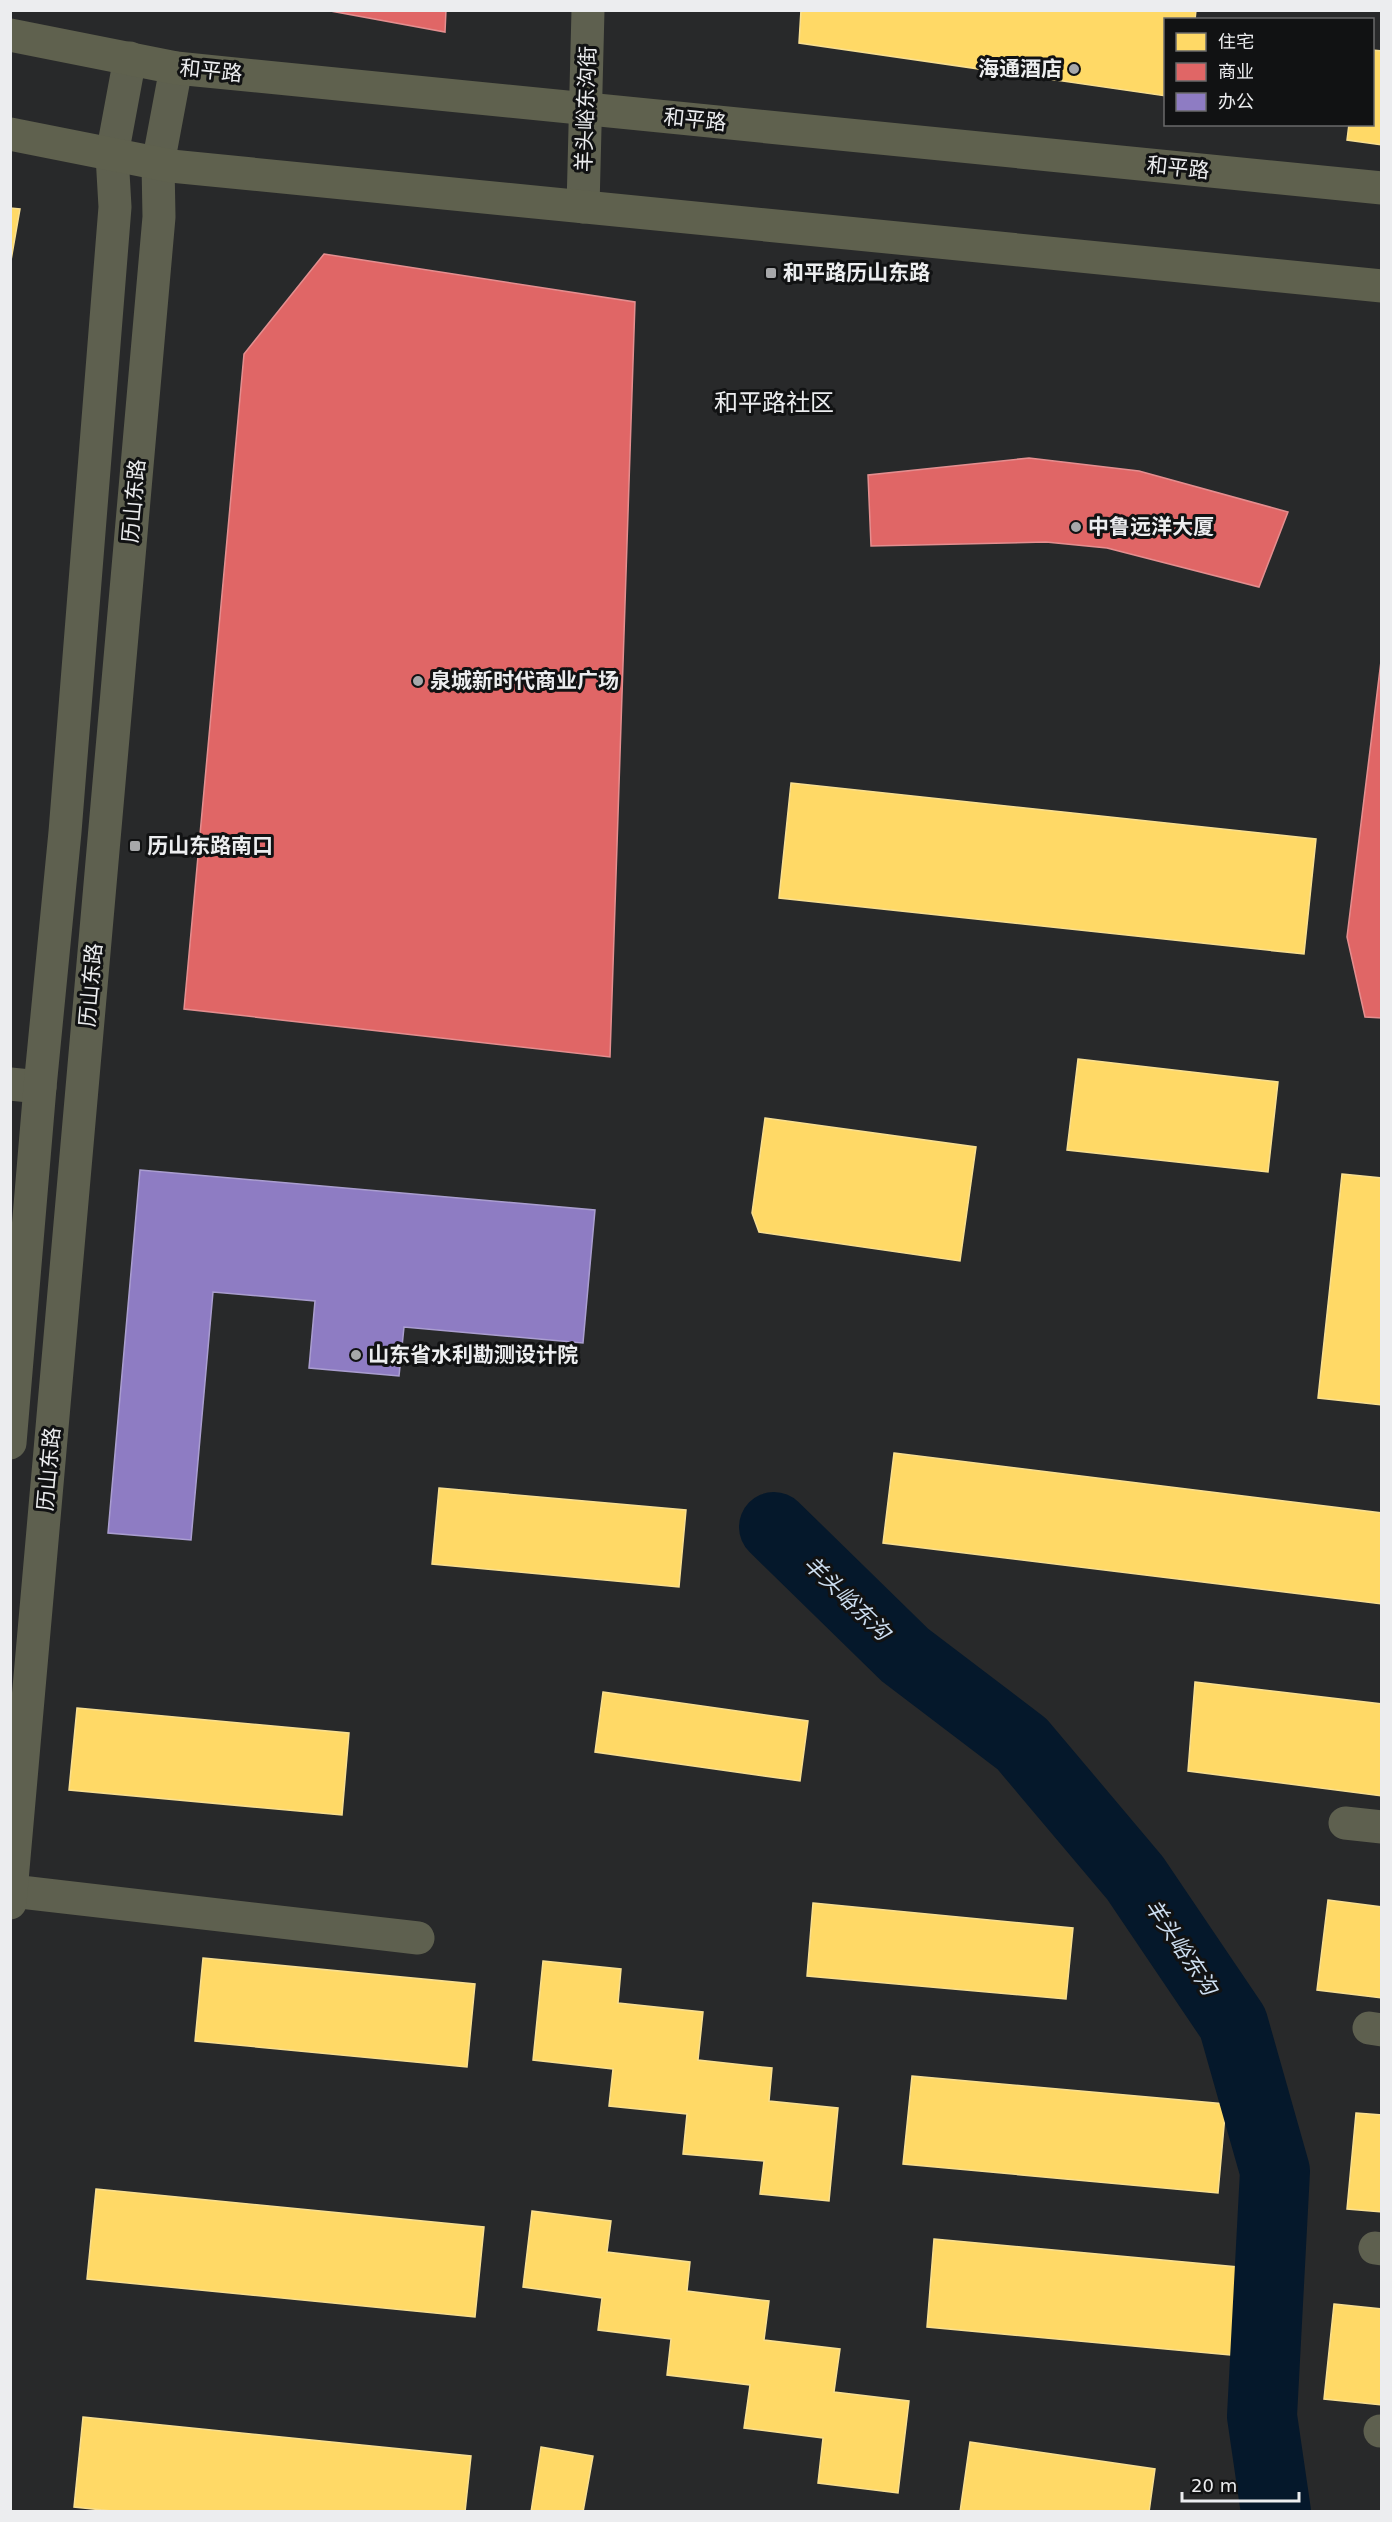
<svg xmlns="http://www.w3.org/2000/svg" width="1392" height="2522" viewBox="0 0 1392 2522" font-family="'DejaVu Sans','Noto Sans SC',sans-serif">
<rect width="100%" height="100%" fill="#28292a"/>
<!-- homes -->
<g fill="#ffd966" stroke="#f9df8f" stroke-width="1.5">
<path d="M 801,10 L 1196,10 L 1195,20 L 1166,20 L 1166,96 L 799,43 Z"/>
<path d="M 1372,50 L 1382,51 L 1382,145 L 1347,140 L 1349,124 L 1372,124 Z"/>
<path d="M 10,208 L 20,209 L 10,266 Z"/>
<path d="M 791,783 L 1316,839 L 1304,954 L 779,898 Z"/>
<path d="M 1078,1059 L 1278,1082 L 1268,1172 L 1067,1150 Z"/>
<path d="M 765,1118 L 976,1147 L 960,1261 L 759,1232 L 752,1213 Z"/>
<path d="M 1342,1174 L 1382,1178 L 1382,1405 L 1318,1398 Z"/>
<path d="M 894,1453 L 1382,1513 L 1382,1604 L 883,1543 Z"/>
<path d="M 439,1488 L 686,1510 L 679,1587 L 432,1564 Z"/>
<path d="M 1195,1682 L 1382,1704 L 1382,1796 L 1188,1771 Z"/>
<path d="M 603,1692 L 808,1721 L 800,1781 L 595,1752 Z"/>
<path d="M 77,1708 L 349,1733 L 342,1815 L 69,1790 Z"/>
<path d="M 1328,1900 L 1382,1907 L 1382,1998 L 1317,1990 Z"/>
<path d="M 813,1903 L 1073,1928 L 1066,1999 L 807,1976 Z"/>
<path d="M 203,1958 L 475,1984 L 467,2067 L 195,2041 Z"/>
<path d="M 543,1961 L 621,1969 L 618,2003 L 703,2012 L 698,2060 L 772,2068 L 769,2101 L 838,2108 L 829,2201 L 760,2194 L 764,2161 L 683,2154 L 687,2114 L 609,2106 L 613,2069 L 533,2060 Z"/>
<path d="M 912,2076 L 1226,2104 L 1218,2193 L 903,2164 Z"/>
<path d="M 1356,2113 L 1382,2115 L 1382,2212 L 1347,2209 Z"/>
<path d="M 96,2189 L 484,2227 L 475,2317 L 87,2279 Z"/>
<path d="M 532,2211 L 611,2221 L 607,2252 L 690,2262 L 687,2291 L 769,2301 L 764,2340 L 840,2349 L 834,2392 L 909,2401 L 898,2493 L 818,2483 L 823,2438 L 744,2428 L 750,2385 L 667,2375 L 671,2339 L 598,2330 L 602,2298 L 523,2287 Z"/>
<path d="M 934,2239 L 1249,2268 L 1241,2356 L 927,2327 Z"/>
<path d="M 1334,2304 L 1382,2309 L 1382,2405 L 1324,2399 Z"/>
<path d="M 83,2417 L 471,2456 L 465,2512 L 122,2512 L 74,2507 Z"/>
<path d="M 970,2442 L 1155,2469 L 1149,2512 L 960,2512 Z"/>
<path d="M 541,2447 L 593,2456 L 583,2512 L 531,2512 Z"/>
</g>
<!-- shops -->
<g fill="#e06666" stroke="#e48e8f" stroke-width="1.5">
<path d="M 325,10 L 446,10 L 445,32 Z"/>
<path d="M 324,254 L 635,302 L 610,1057 L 184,1009 L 244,354 Z"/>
<path d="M 1029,458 L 1139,471 L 1288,512 L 1259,587 L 1107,548 L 1046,542 L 871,546 L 868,475 Z"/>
<path d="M 1382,653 L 1382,1018 L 1365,1017 L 1347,937 Z"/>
</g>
<!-- offices -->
<path fill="#8e7cc3" stroke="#aa9ed0" stroke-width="1.5" d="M 140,1170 L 595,1210 L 583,1343 L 404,1327 L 399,1376 L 309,1368 L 315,1301 L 213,1292 L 191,1540 L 108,1533 Z"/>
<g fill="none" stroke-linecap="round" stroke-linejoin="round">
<!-- river -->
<path stroke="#05182b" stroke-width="70" d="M 774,1527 L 905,1655 L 1022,1744 L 1135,1878 L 1233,2023 L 1275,2171 L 1262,2416 L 1276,2512"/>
<!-- minor -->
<g stroke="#5e604f" stroke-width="33">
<path d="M 583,207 L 588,10"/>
<path d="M 10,1084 L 40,1087"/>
<path d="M 1345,1823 L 1382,1827"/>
<path d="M 12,1891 L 418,1938"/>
<path d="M 1369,2028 L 1382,2030"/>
<path d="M 1375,2248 L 1382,2249"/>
<path d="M 1380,2431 L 1382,2431"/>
</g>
<!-- tertiary -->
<g stroke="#5e604f" stroke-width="33">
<path d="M 10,1443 L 40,1087 L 65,832 L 115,207 L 112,155 L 130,58"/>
<path d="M 10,1903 L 159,217 L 158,164 L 176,68"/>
</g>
<!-- secondary -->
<g stroke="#5f614e" stroke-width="33">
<path d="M 10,35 L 176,68 L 1382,188"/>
<path d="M 10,134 L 171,166 L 1382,286"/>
</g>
</g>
<!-- markers -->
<g fill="#a7a8aa" stroke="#111213" stroke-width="2">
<circle cx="1074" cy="69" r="6"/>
<rect x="765" y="267" width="12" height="12" rx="3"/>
<circle cx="1076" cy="527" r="6"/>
<circle cx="418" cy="681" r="6"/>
<rect x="129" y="840" width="12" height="12" rx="3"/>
<circle cx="356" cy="1355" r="6"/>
</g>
<g text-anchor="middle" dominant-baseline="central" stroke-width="6" stroke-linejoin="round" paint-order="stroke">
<!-- poi labels -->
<g font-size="21" font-weight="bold" fill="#ecedef" stroke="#111213" text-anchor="start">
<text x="1062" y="69" text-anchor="end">海通酒店</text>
<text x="783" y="273">和平路历山东路</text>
<text x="1088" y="527">中鲁远洋大厦</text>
<text x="430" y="681">泉城新时代商业广场</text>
<text x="147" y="846">历山东路南口</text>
<text x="368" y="1355">山东省水利勘测设计院</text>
</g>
<!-- street labels -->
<g font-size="21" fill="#ecedef" stroke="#111213">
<text transform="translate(211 71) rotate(6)">和平路</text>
<text transform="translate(586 109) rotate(-88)">羊头峪东沟街</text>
<text transform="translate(695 120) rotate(6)">和平路</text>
<text transform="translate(1178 168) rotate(6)">和平路</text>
<text transform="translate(134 501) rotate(-85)">历山东路</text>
<text transform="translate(91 985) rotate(-85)">历山东路</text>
<text transform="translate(49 1469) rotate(-85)">历山东路</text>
</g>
<!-- water labels -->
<g font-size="22" font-style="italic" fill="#cddef0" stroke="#111213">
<text transform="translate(847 1598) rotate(44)">羊头峪东沟</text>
<text transform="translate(1181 1947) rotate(56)">羊头峪东沟</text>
</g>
<!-- quarter labels -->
<g font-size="24" fill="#ecedef" stroke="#111213">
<text x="774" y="403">和平路社区</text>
</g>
</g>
<!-- border -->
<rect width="1392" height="2522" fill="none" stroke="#ecedef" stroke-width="24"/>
<!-- legend -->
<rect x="1164" y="18" width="210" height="108" fill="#111213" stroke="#696a6b" stroke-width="1.5"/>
<rect x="1176" y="33" width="30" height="18" fill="#ffd966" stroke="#696a6b" stroke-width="1.5"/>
<text x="1218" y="48" font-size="18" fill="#ecedef">住宅</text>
<rect x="1176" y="63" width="30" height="18" fill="#e06666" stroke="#696a6b" stroke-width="1.5"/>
<text x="1218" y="78" font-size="18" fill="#ecedef">商业</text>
<rect x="1176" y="93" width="30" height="18" fill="#8e7cc3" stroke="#696a6b" stroke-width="1.5"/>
<text x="1218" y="108" font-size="18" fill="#ecedef">办公</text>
<!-- scale -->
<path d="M1182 2492v9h117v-9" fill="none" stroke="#ecedef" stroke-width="3"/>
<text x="1191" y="2492" font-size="18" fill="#ecedef" stroke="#111213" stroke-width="4.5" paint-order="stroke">20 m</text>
</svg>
